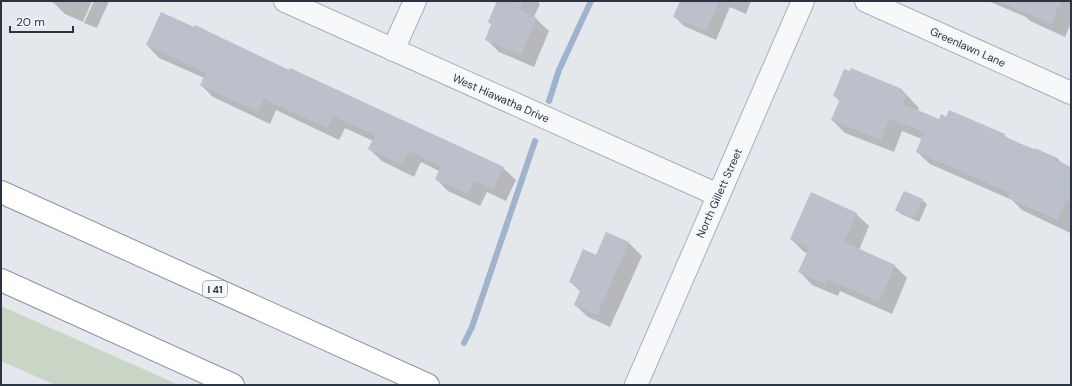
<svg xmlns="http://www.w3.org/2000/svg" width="1072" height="386" viewBox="0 0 1072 386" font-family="'DM Sans',sans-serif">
<rect width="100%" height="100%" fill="#e4e7ec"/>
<!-- green -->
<path fill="#c9d6c5" d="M 1,306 L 179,385 L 55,385 L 1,361 Z"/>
<!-- shadow -->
<g fill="#0003">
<path d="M 49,1 L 92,1 L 83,22 L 65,14 L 54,3 Z"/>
<path d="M 94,1 L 109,1 L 97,28 L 84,23 Z"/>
<path d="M 494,1 L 537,1 L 540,4 L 534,17 L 549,31 L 534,67 L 499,52 L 486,39 L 492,25 L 489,22 L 497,4 Z"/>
<path d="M 681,1 L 751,1 L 746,14 L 730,7 L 716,40 L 684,26 L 675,17 Z"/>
<path d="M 988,1 L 1071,1 L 1071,23 L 1065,37 L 1030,21 L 1026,17 Z"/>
<path d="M 147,45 L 289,71 L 503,168 L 516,180 L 506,201 L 487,192 L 480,206 L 448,191 L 436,179 L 439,171 L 421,162 L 414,177 L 382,161 L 369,149 L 373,141 L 345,128 L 339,140 L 276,110 L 270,124 L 213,97 L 201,85 L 204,78 L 159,58 Z"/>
<path d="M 901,89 L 919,108 L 918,111 L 939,120 L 947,118 L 1004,135 L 1010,140 L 1057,158 L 1062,163 L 1071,168 L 1071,230 L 1070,233 L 1022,210 L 1012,200 L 930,164 L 917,152 L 922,139 L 902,131 L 894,152 L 845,133 L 832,120 L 840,101 L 834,96 Z"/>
<path d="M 922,200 L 927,204 L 919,222 L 901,214 L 896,210 Z"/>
<path d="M 856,214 L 869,226 L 859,250 L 894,265 L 907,278 L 892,314 L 840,291 L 838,296 L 812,285 L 800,272 L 807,253 L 804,252 L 791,239 Z"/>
<path d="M 606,233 L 629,243 L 642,256 L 610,327 L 588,317 L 575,305 L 581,292 L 570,282 L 596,256 Z"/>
</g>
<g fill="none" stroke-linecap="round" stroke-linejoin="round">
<!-- stream -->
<g stroke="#9fb4cc" stroke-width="6">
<path d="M 549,101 L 559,70 L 591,1"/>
<path d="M 464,343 L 472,327 L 535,141"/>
</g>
</g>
<!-- building -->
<g fill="#bbc0ca">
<path d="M 497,1 L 523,1 L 519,9 L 537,18 L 521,55 L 485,40 L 491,24 L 488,22 Z"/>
<path d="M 680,1 L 719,1 L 706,31 L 673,17 Z"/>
<path d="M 998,1 L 1061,1 L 1051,24 Z"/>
<path d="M 161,12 L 194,27 L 195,25 L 289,70 L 290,68 L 504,167 L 493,189 L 474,181 L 468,194 L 435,179 L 441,166 L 409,151 L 402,165 L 368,149 L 375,135 L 333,116 L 327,128 L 264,99 L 257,112 L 200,85 L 206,73 L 146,45 Z"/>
<path d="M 851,68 L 902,89 L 900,92 L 907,95 L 903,104 L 939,119 L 941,114 L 946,117 L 949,110 L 1005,134 L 1004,136 L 1034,150 L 1035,148 L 1057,158 L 1056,160 L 1071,167 L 1071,203 L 1066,200 L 1057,220 L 1008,198 L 1010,193 L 916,152 L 924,132 L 889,119 L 881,140 L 831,120 L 840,99 L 833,96 L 844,69 L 850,71 Z"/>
<path d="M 904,191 L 923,199 L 914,218 L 895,210 Z"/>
<path d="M 811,192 L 857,213 L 844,242 L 895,265 L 879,302 L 827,279 L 825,284 L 798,272 L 809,248 L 790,239 Z"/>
<path d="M 606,232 L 629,242 L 597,315 L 574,305 L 581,288 L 569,282 L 583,249 L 596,255 Z"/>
</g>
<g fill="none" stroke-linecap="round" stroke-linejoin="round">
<!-- minor casing -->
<g stroke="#a9aeb7" stroke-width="24">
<g id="minor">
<path d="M 285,1 L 718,195"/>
<path d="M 866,1 L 1071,93"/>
<path d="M 393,50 L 415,1"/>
<path d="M 636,385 L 803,1"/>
</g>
</g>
<!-- highway casing -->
<g stroke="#8b94a3" stroke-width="24">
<g id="highway">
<path d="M 1,192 L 428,385"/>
<path d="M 1,280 L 233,385"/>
</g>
</g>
<!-- minor -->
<use href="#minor" stroke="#f7f8fa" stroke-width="22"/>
<!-- highway -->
<use href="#highway" stroke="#fff" stroke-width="22"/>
</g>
<g text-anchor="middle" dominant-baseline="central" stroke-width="3" stroke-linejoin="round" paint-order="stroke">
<!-- shield labels -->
<rect fill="#f4f6f9" stroke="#676e7b" stroke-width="1" x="203" y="281" width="24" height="16" rx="3"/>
<g font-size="10" font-weight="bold" fill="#2b3445">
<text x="215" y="289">I 41</text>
</g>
<!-- street labels -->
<g font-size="11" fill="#2b3445" stroke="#f4f6f9">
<text transform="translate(968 47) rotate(24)">Greenlawn Lane</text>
<text transform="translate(501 98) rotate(24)">West Hiawatha Drive</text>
<text transform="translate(719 193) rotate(-66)">North Gillett Street</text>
</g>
</g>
<!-- border -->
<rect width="1072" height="386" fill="none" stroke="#2b3445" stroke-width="4"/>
<!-- scale -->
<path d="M10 26v6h63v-6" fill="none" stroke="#2b3445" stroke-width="2"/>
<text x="16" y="26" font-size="12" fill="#2b3445" stroke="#f4f6f9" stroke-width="3" paint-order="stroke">20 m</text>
</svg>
